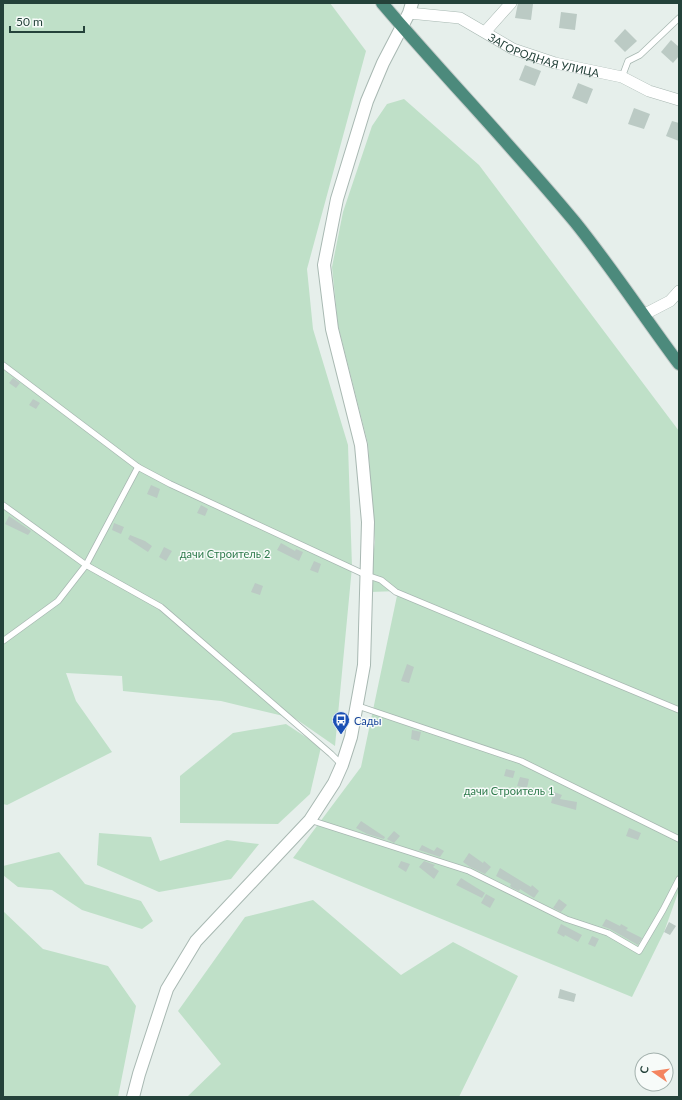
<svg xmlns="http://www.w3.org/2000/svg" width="682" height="1100" viewBox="0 0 682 1100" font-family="Lato,sans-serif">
<rect width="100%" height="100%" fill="#e6efeb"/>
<!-- green -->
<g fill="#bfe0c8">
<path d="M 3,3 L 330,3 L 366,51 L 307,269 L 313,329 L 348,445 L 352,567 L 335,746 L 296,719 L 221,701 L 123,691 L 122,676 L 66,673 L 76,701 L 112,752 L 7,805 L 3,804 Z"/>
<path d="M 404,99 L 479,165 L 679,431 L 679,890 L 664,932 L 632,997 L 293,858 L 361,767 L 398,591 L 370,592 L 371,570 L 375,542 L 368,444 L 338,325 L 332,267 L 343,212 L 372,126 L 387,104 Z"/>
<path d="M 286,724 L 321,747 L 310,794 L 278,824 L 180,823 L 180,776 L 233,733 Z"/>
<path d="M 99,833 L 151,837 L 160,861 L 227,840 L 259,844 L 231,879 L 159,892 L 97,865 Z"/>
<path d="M 59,852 L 85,884 L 141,901 L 153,921 L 142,929 L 82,910 L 52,890 L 18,887 L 3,875 L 3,866 Z"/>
<path d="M 313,900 L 401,975 L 453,942 L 518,976 L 459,1097 L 187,1097 L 221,1064 L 178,1011 L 245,917 Z"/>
<path d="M 3,911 L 43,949 L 108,966 L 136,1006 L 118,1097 L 3,1097 Z"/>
</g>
<!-- building -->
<g fill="#bbcac4">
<path d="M 518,3 L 533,4 L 531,20 L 515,18 Z"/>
<path d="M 561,12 L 577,14 L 575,30 L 559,28 Z"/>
<path d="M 625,29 L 637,41 L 625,52 L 614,41 Z"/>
<path d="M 671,40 L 679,47 L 679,56 L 673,63 L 661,52 Z"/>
<path d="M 525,65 L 541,71 L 535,86 L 519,80 Z"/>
<path d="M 578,83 L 593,89 L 587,104 L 572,98 Z"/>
<path d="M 634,108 L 650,114 L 644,129 L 628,124 Z"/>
<path d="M 672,121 L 679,123 L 679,141 L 666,136 Z"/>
<path d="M 13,378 L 20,383 L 16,388 L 9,383 Z"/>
<path d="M 33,399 L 40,403 L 36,409 L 29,405 Z"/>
<path d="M 151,485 L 160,489 L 157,498 L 147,494 Z"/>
<path d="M 201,505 L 208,509 L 205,516 L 197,513 Z"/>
<path d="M 9,516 L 31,531 L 28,535 L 5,524 Z"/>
<path d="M 114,523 L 124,527 L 121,534 L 112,530 Z"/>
<path d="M 130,535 L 145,541 L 152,546 L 148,552 L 128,539 Z"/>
<path d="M 281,543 L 295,551 L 296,549 L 303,552 L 299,561 L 277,550 Z"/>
<path d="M 164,547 L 172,551 L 166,561 L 159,557 Z"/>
<path d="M 314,561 L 321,564 L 318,573 L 310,570 Z"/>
<path d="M 255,583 L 263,586 L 260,595 L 251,592 Z"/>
<path d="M 407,664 L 414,667 L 409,683 L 401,681 Z"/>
<path d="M 412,730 L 421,732 L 419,741 L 411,739 Z"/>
<path d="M 506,769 L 515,771 L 513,778 L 504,776 Z"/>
<path d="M 520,777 L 529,779 L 527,788 L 517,786 Z"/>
<path d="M 554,792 L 562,795 L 560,799 L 577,802 L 576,810 L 551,803 Z"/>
<path d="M 361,821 L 385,837 L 384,839 L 367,834 L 356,828 Z"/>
<path d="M 629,828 L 641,833 L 638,840 L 626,836 Z"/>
<path d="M 394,831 L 400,836 L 394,843 L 387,839 Z"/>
<path d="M 422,845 L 434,851 L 437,847 L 444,851 L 440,857 L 419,850 Z"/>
<path d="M 469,853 L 483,863 L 484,861 L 491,867 L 485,874 L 470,867 L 463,862 Z"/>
<path d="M 401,861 L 410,864 L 406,872 L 398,867 Z"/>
<path d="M 424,861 L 435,865 L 433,867 L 439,871 L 434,879 L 419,867 Z"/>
<path d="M 500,868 L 531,887 L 532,885 L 539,891 L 534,898 L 520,889 L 519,891 L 512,888 L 510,886 L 511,884 L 496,876 Z"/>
<path d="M 461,878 L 485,893 L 482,898 L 456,885 Z"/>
<path d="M 486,894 L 495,899 L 490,908 L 481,903 Z"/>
<path d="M 559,899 L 567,905 L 561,912 L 553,908 Z"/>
<path d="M 606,919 L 620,926 L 621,924 L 628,928 L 626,930 L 642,938 L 638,945 L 610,929 L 602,926 Z"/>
<path d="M 669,922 L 676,926 L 670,935 L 664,932 Z"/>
<path d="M 561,924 L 582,935 L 578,942 L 565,935 L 564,937 L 557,933 Z"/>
<path d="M 592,936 L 599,939 L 595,947 L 588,944 Z"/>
<path d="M 560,989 L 576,994 L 574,1002 L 558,998 Z"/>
</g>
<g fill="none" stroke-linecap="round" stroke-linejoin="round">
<!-- service casing -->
<g stroke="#a8b8b2" stroke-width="7">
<g id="service">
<path d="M 622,77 L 628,61 L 640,55 L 679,18"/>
<path d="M 3,365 L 138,467 L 170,484 L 366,575 L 381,580 L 396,592 L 679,710"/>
<path d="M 3,505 L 86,565 L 161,607 L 331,754 L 341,764"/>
<path d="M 3,641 L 58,601 L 86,565 L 138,467"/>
<path d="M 358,706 L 521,761 L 679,839"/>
<path d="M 310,820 L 469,871 L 566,919 L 608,933 L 639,951 L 663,910 L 679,879"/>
</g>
</g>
<!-- minor casing -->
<g stroke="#a8b8b2" stroke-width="12">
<g id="minor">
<path id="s1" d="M 409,13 L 460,18 L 513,49 L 555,63 L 622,77 L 649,91 L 679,100"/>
<path d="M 485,32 L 511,3"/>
<path d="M 643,315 L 670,301 L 679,291"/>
</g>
</g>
<!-- tertiary casing -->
<g stroke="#a8b8b2" stroke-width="14">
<path id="tertiary" d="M 133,1097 L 139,1074 L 167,989 L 196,941 L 310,820 L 334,783 L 342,765 L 351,737 L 364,665 L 368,522 L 361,445 L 332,329 L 324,265 L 337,199 L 367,101 L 383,63 L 409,13 L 412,3"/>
</g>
<!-- trunk casing -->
<g stroke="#c2cac8" stroke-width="14">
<path id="trunk" d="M 382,3 C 445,77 513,147 575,222 C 612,268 644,317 679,364"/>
</g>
<!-- service -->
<use href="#service" stroke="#fff" stroke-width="5.5"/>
<!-- minor -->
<use href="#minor" stroke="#fff" stroke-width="11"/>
<!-- tertiary -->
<use href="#tertiary" stroke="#fff" stroke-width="12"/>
<!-- trunk -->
<use href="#trunk" stroke="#4c8a7c" stroke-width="12"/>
</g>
<!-- icons -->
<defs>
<g id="bus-pin" transform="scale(0.9)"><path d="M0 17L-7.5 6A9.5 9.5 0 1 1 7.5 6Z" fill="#1a4fb4" stroke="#f7fbf9"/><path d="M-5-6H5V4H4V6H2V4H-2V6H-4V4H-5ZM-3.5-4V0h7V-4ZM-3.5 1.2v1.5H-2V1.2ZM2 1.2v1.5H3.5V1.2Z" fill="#fff"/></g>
</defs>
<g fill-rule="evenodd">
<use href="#bus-pin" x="341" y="720"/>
</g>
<g text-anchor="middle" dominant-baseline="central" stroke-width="3" stroke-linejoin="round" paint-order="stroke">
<!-- street labels -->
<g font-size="11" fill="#24423a" stroke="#f7fbf9">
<text stroke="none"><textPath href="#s1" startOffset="144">ЗАГОРОДНАЯ УЛИЦА</textPath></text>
</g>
<!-- park labels -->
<g font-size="11" fill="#2d7a4b" stroke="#f7fbf9">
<text x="225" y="553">дачи Строитель 2</text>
<text x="509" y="790">дачи Строитель 1</text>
</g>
<!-- transit labels -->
<g font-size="11" fill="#164399" stroke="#f7fbf9" text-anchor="start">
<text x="354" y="720">Сады</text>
</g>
</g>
<!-- border -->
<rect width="682" height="1100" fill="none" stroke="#24423a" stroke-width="8"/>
<!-- north arrow -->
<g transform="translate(654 1072) rotate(283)"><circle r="19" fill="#f7fbf9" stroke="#a3b1ad"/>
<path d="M0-3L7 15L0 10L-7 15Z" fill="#f4845f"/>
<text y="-6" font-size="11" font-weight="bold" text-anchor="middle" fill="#24423a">С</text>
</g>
<!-- scale -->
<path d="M10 26v6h74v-6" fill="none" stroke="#24423a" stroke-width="2"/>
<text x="16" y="26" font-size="12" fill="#24423a" stroke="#f7fbf9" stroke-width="3" paint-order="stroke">50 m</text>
</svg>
